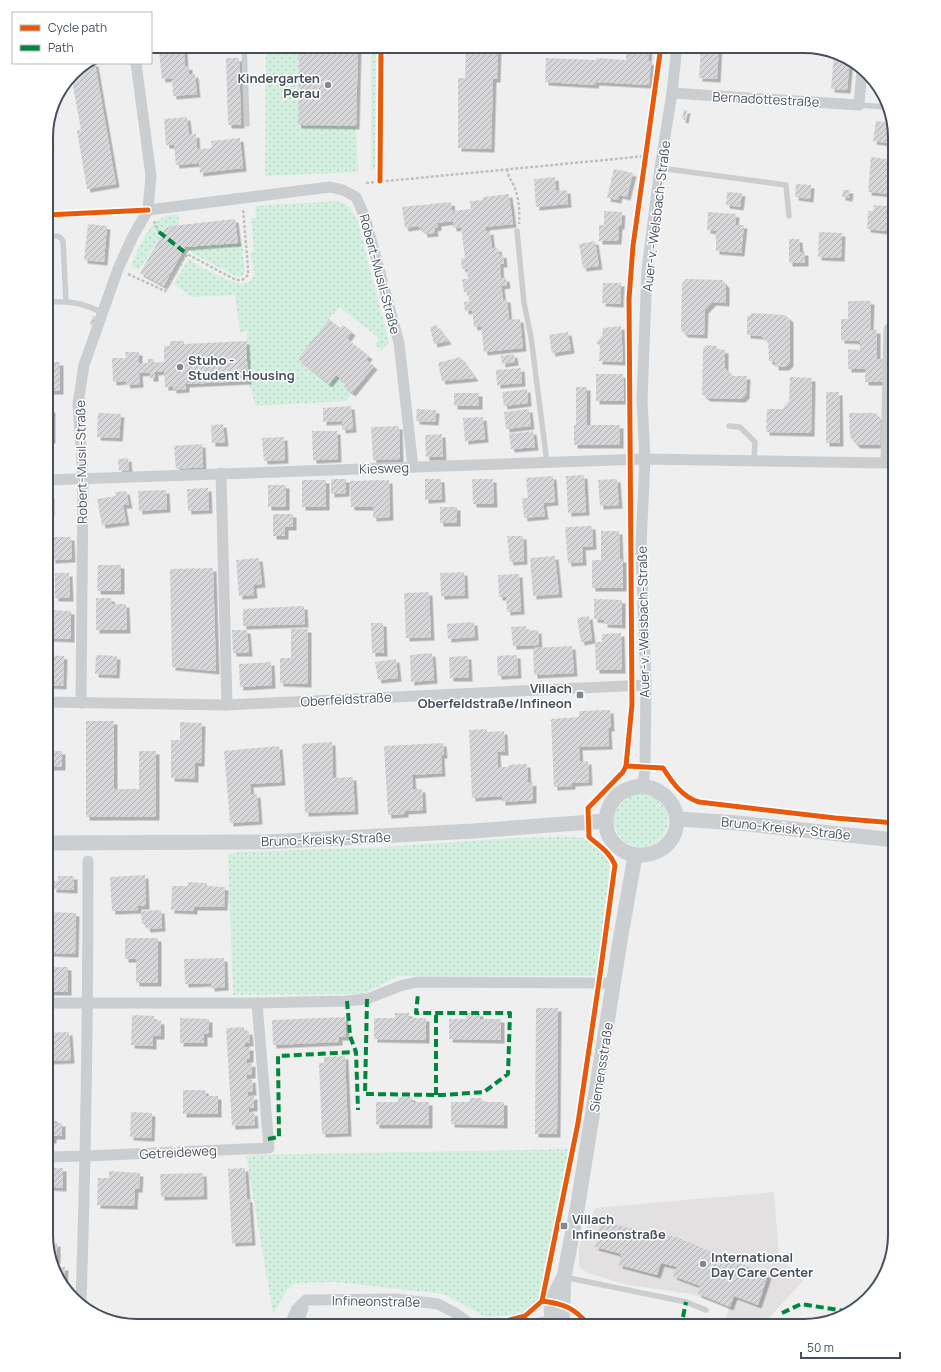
<svg xmlns="http://www.w3.org/2000/svg" width="941" height="1372" viewBox="0 0 941 1372" font-family="Manrope,sans-serif">
<defs>
<pattern id="grass-dots" width="8" height="8" patternUnits="userSpaceOnUse"><rect width="8" height="8" fill="#d3efe0"/><path d="M2 2h.1M6 6h.1" fill="none" stroke="#b6cfc3" stroke-width="1.8" stroke-linecap="round"/></pattern>
<pattern id="building-hatch" width="6" height="6" patternUnits="userSpaceOnUse"><rect width="6" height="6" fill="#d7d7d9"/><path d="M-1 1l2-2M0 6l6-6M5 7l2-2" fill="none" stroke="#b0b1b3"/></pattern>
<filter id="shadow"><feDropShadow dx="3.5" dy="3.5" stdDeviation="0" flood-color="#0004"/></filter>
</defs>
<rect width="100%" height="100%" fill="#f0efef"/>
<!-- education -->
<path fill="#e2e0e1" d="M 774,1192 L 779,1256 L 803,1281 L 762,1326 L 742,1326 L 725,1323 L 729,1307 L 691,1294 L 628,1285 L 588,1273 L 579,1267 L 579,1246 L 595,1208 Z"/>
<!-- grass -->
<g fill="url(#grass-dots)">
<path d="M 266,46 L 299,46 L 298,125 L 356,126 L 358,172 L 265,176 Z"/>
<path d="M 371,46 L 376,46 L 375,169 L 371,170 Z"/>
<path d="M 336,201 C 347,203 351,208 357,218 L 389,343 L 382,350 L 375,345 L 379,338 L 339,307 L 298,359 L 329,384 L 336,375 L 346,383 L 343,386 L 352,393 L 346,401 L 256,406 L 248,381 L 246,341 L 247,332 L 240,333 L 235,295 L 191,297 L 174,284 L 188,259 C 199,265 250,299 254,274 C 254,267 251,258 250,252 L 254,251 L 251,218 L 256,218 L 255,206 Z"/>
<path d="M 178,214 L 180,225 L 171,226 L 165,229 L 139,270 L 131,266 C 138,250 149,221 168,215 C 171,214 175,215 178,214 Z"/>
<path d="M 242,243 L 245,272 L 242,276 L 237,277 L 192,253 L 185,247 Z"/>
<circle cx="641" cy="820" r="27"/>
<path d="M 568,837 L 583,838 L 603,852 L 609,861 L 610,870 L 596,976 L 398,976 L 364,994 L 233,995 L 228,855 L 236,852 L 383,847 L 512,838 Z"/>
<path d="M 571,1149 L 547,1290 L 531,1308 L 519,1315 L 486,1317 L 444,1294 L 335,1282 L 295,1283 L 285,1293 L 273,1314 L 246,1155 Z"/>
</g>
<!-- building -->
<g fill="url(#building-hatch)" filter="url(#shadow)">
<path d="M 171,46 L 198,46 L 198,49 L 184,50 L 185,67 L 189,66 L 189,75 L 195,74 L 197,94 L 173,96 L 172,78 L 162,79 L 159,52 L 171,51 Z"/>
<path d="M 299,46 L 358,46 L 356,126 L 298,125 Z"/>
<path d="M 466,46 L 498,46 L 497,79 L 493,79 L 491,149 L 458,148 L 458,78 L 465,78 Z"/>
<path d="M 626,46 L 649,46 L 648,62 L 651,61 L 649,85 L 596,82 L 595,85 L 545,82 L 546,58 L 596,60 L 596,58 L 626,60 Z"/>
<path d="M 701,46 L 719,46 L 717,79 L 699,78 Z"/>
<path d="M 834,54 L 850,59 L 847,90 L 831,89 Z"/>
<path d="M 226,58 L 239,58 L 241,125 L 228,125 Z"/>
<path d="M 87,63 L 95,63 L 116,184 L 87,189 L 77,131 L 81,130 L 71,75 Z"/>
<path d="M 875,83 L 883,91 L 884,94 L 874,93 Z"/>
<path d="M 684,110 L 687,110 L 685,120 L 682,119 Z"/>
<path d="M 187,117 L 189,135 L 196,134 L 197,149 L 212,148 L 211,141 L 240,138 L 243,168 L 200,173 L 199,163 L 176,165 L 174,145 L 166,145 L 164,119 Z"/>
<path d="M 876,121 L 892,123 L 895,136 L 895,144 L 873,141 Z"/>
<path d="M 871,157 L 894,160 L 890,194 L 868,192 Z"/>
<path d="M 614,169 L 633,173 L 627,197 L 619,195 L 618,200 L 607,198 Z"/>
<path d="M 555,177 L 556,191 L 567,190 L 568,204 L 536,207 L 534,179 Z"/>
<path d="M 796,184 L 811,185 L 810,199 L 795,197 Z"/>
<path d="M 843,190 L 850,190 L 849,198 L 842,197 Z"/>
<path d="M 727,192 L 742,193 L 740,207 L 726,205 Z"/>
<path d="M 509,194 L 513,224 L 486,227 L 486,232 L 490,231 L 492,249 L 498,248 L 499,255 L 503,254 L 504,264 L 500,264 L 501,278 L 506,278 L 507,285 L 501,286 L 503,299 L 507,299 L 509,320 L 520,319 L 523,348 L 484,352 L 481,326 L 474,327 L 472,310 L 465,311 L 464,302 L 469,301 L 468,292 L 464,292 L 462,279 L 468,279 L 467,268 L 462,269 L 461,259 L 465,258 L 461,227 L 453,228 L 453,221 L 438,223 L 438,227 L 434,228 L 435,233 L 424,234 L 423,228 L 419,229 L 419,226 L 405,228 L 402,207 L 451,202 L 452,211 L 471,209 L 470,201 L 483,200 L 483,197 Z"/>
<path d="M 874,205 L 889,206 L 886,231 L 867,229 L 868,211 L 873,211 Z"/>
<path d="M 604,211 L 622,212 L 621,226 L 619,226 L 618,241 L 599,241 L 599,225 L 604,225 Z"/>
<path d="M 708,212 L 736,214 L 735,225 L 744,225 L 741,253 L 716,251 L 716,231 L 707,230 Z"/>
<path d="M 235,219 L 238,243 L 185,247 L 164,286 L 140,273 L 165,229 L 171,226 Z"/>
<path d="M 88,224 L 107,226 L 104,262 L 84,260 Z"/>
<path d="M 819,232 L 842,233 L 841,258 L 818,257 Z"/>
<path d="M 789,239 L 799,239 L 800,252 L 805,252 L 805,263 L 789,263 Z"/>
<path d="M 595,241 L 599,266 L 583,268 L 579,244 Z"/>
<path d="M 686,279 L 722,280 L 726,285 L 726,303 L 713,302 L 705,310 L 704,335 L 685,334 L 681,330 L 682,284 Z"/>
<path d="M 603,283 L 621,283 L 620,304 L 602,303 Z"/>
<path d="M 848,301 L 871,301 L 870,330 L 877,330 L 877,359 L 883,359 L 883,382 L 865,382 L 865,369 L 848,369 L 848,349 L 860,350 L 860,341 L 841,340 L 841,319 L 848,319 Z"/>
<path d="M 752,313 L 785,315 L 790,319 L 790,363 L 786,367 L 775,367 L 775,362 L 769,361 L 768,342 L 761,336 L 747,335 L 747,317 Z"/>
<path d="M 93,315 L 96,317 L 93,325 L 90,324 Z"/>
<path d="M 329,319 L 340,328 L 343,325 L 352,332 L 347,339 L 369,356 L 366,360 L 374,366 L 352,393 L 343,386 L 346,383 L 336,375 L 329,384 L 298,359 Z"/>
<path d="M 436,325 L 448,341 L 434,344 L 430,327 Z"/>
<path d="M 621,326 L 623,362 L 599,361 L 600,346 L 596,343 L 602,336 L 603,328 Z"/>
<path d="M 568,332 L 571,350 L 552,353 L 549,335 Z"/>
<path d="M 170,341 L 184,341 L 184,344 L 246,341 L 248,381 L 186,384 L 186,389 L 173,390 L 173,387 L 165,387 L 164,371 L 155,372 L 155,378 L 150,378 L 150,372 L 139,373 L 140,384 L 127,385 L 126,381 L 113,382 L 112,358 L 126,358 L 125,352 L 139,352 L 139,363 L 148,363 L 148,359 L 154,359 L 154,363 L 164,362 L 164,346 L 170,346 Z"/>
<path d="M 706,345 L 717,346 L 717,349 L 725,350 L 725,368 L 733,376 L 747,376 L 746,395 L 742,399 L 707,398 L 702,394 L 703,349 Z"/>
<path d="M 514,354 L 515,362 L 502,364 L 501,356 Z"/>
<path d="M 460,357 L 475,378 L 442,381 L 438,363 Z"/>
<rect x="46" y="362" width="14" height="29"/>
<path d="M 521,368 L 522,383 L 497,385 L 496,370 Z"/>
<path d="M 596,374 L 623,374 L 624,401 L 596,401 Z"/>
<path d="M 790,377 L 812,378 L 811,433 L 766,432 L 767,409 L 782,409 L 789,401 Z"/>
<path d="M 576,387 L 587,387 L 587,425 L 620,425 L 620,445 L 574,445 L 574,425 L 576,425 Z"/>
<path d="M 527,389 L 528,403 L 504,406 L 502,392 Z"/>
<path d="M 826,392 L 839,392 L 840,443 L 826,443 Z"/>
<rect x="454" y="393" width="25" height="13"/>
<path d="M 351,406 L 353,429 L 342,430 L 342,421 L 323,422 L 323,408 Z"/>
<rect x="46" y="409" width="6" height="31"/>
<path d="M 417,409 L 436,410 L 435,422 L 416,421 Z"/>
<path d="M 529,409 L 531,426 L 506,429 L 504,412 Z"/>
<path d="M 98,413 L 121,414 L 119,438 L 97,437 Z"/>
<path d="M 849,413 L 875,413 L 881,419 L 880,445 L 857,445 L 850,437 Z"/>
<path d="M 483,417 L 485,439 L 465,441 L 463,418 Z"/>
<path d="M 223,424 L 225,443 L 212,443 L 211,425 Z"/>
<path d="M 399,426 L 400,459 L 373,460 L 371,427 Z"/>
<path d="M 312,431 L 337,431 L 338,459 L 313,460 Z"/>
<path d="M 533,431 L 535,447 L 511,449 L 509,434 Z"/>
<path d="M 442,434 L 443,457 L 426,457 L 425,435 Z"/>
<path d="M 284,437 L 285,460 L 264,461 L 262,438 Z"/>
<path d="M 202,444 L 203,467 L 176,469 L 174,446 Z"/>
<path d="M 128,458 L 129,470 L 119,471 L 118,459 Z"/>
<path d="M 584,475 L 586,512 L 568,513 L 566,476 Z"/>
<path d="M 553,476 L 555,502 L 543,503 L 545,516 L 524,518 L 522,498 L 528,498 L 526,478 Z"/>
<path d="M 331,479 L 346,479 L 346,493 L 331,494 Z"/>
<path d="M 425,479 L 441,479 L 442,499 L 425,500 Z"/>
<path d="M 472,479 L 493,479 L 494,504 L 473,504 Z"/>
<path d="M 617,479 L 619,505 L 600,506 L 598,480 Z"/>
<rect x="302" y="480" width="24" height="27"/>
<path d="M 389,480 L 390,517 L 373,518 L 373,507 L 351,507 L 350,481 Z"/>
<rect x="268" y="485" width="18" height="22"/>
<path d="M 208,488 L 209,510 L 188,511 L 187,489 Z"/>
<path d="M 166,490 L 167,509 L 139,511 L 138,491 Z"/>
<path d="M 126,491 L 129,505 L 123,505 L 126,522 L 102,525 L 97,499 L 116,496 L 115,492 Z"/>
<rect x="46" y="495" width="5" height="18"/>
<rect x="440" y="507" width="17" height="16"/>
<path d="M 273,514 L 293,514 L 293,527 L 285,527 L 285,536 L 273,536 Z"/>
<path d="M 592,526 L 593,546 L 582,547 L 583,562 L 568,563 L 565,527 Z"/>
<path d="M 601,531 L 619,531 L 620,559 L 623,559 L 623,588 L 592,588 L 592,560 L 601,560 Z"/>
<path d="M 507,536 L 523,536 L 524,561 L 510,562 Z"/>
<path d="M 51,537 L 71,537 L 72,559 L 52,560 Z"/>
<path d="M 555,556 L 559,594 L 533,596 L 530,558 Z"/>
<path d="M 259,558 L 262,584 L 253,585 L 254,595 L 239,596 L 236,560 Z"/>
<path d="M 98,565 L 121,565 L 121,591 L 97,591 Z"/>
<path d="M 213,568 L 216,671 L 172,667 L 170,569 Z"/>
<path d="M 464,572 L 465,595 L 441,596 L 440,573 Z"/>
<path d="M 55,573 L 69,573 L 70,598 L 55,598 Z"/>
<path d="M 519,574 L 521,611 L 507,612 L 506,597 L 499,597 L 498,575 Z"/>
<path d="M 429,592 L 431,637 L 406,638 L 404,593 Z"/>
<path d="M 96,598 L 111,598 L 112,604 L 126,604 L 127,630 L 96,630 Z"/>
<path d="M 594,599 L 622,600 L 622,625 L 604,624 L 604,620 L 594,619 Z"/>
<path d="M 304,606 L 305,624 L 243,626 L 243,609 Z"/>
<path d="M 46,610 L 71,611 L 71,639 L 46,638 Z"/>
<path d="M 589,616 L 592,640 L 581,642 L 577,618 Z"/>
<path d="M 474,622 L 475,637 L 448,639 L 447,624 Z"/>
<path d="M 371,623 L 383,623 L 384,653 L 372,653 Z"/>
<path d="M 526,626 L 526,631 L 538,630 L 539,645 L 513,646 L 511,627 Z"/>
<path d="M 291,629 L 308,629 L 308,684 L 280,683 L 280,658 L 291,658 Z"/>
<path d="M 232,630 L 247,630 L 249,653 L 233,653 Z"/>
<path d="M 621,633 L 622,670 L 596,670 L 595,642 L 602,642 L 602,634 Z"/>
<path d="M 572,646 L 574,673 L 534,675 L 533,648 Z"/>
<path d="M 432,653 L 434,680 L 411,682 L 410,655 Z"/>
<path d="M 46,655 L 64,656 L 63,686 L 46,685 Z"/>
<path d="M 96,655 L 117,656 L 116,675 L 95,674 Z"/>
<path d="M 517,655 L 518,675 L 498,676 L 497,656 Z"/>
<path d="M 468,656 L 469,678 L 450,678 L 449,657 Z"/>
<path d="M 396,659 L 398,678 L 378,680 L 375,662 Z"/>
<path d="M 271,662 L 272,685 L 240,687 L 239,664 Z"/>
<path d="M 610,710 L 611,728 L 608,728 L 609,746 L 579,747 L 580,762 L 588,761 L 589,782 L 572,783 L 572,786 L 554,787 L 551,719 L 579,717 L 579,711 Z"/>
<path d="M 86,721 L 114,721 L 114,789 L 139,789 L 139,751 L 156,751 L 156,817 L 86,817 Z"/>
<path d="M 180,722 L 202,723 L 201,763 L 195,763 L 195,779 L 171,778 L 171,740 L 180,740 Z"/>
<path d="M 487,729 L 487,732 L 504,731 L 505,752 L 497,752 L 498,767 L 508,767 L 508,765 L 527,764 L 528,783 L 533,782 L 533,800 L 502,802 L 502,796 L 472,798 L 469,730 Z"/>
<path d="M 332,742 L 333,778 L 353,777 L 355,811 L 305,813 L 302,744 Z"/>
<path d="M 443,743 L 444,755 L 441,755 L 442,773 L 412,775 L 413,789 L 422,789 L 423,810 L 405,811 L 405,814 L 388,815 L 384,746 Z"/>
<path d="M 279,746 L 282,782 L 250,784 L 251,795 L 257,794 L 259,821 L 230,823 L 224,751 Z"/>
<rect x="46" y="751" width="16" height="16"/>
<path d="M 145,875 L 146,906 L 138,906 L 138,910 L 112,911 L 110,877 Z"/>
<path d="M 58,876 L 74,876 L 74,890 L 53,889 L 53,881 L 58,881 Z"/>
<path d="M 188,882 L 207,883 L 207,886 L 225,887 L 224,907 L 194,907 L 194,911 L 171,910 L 172,886 L 188,886 Z"/>
<path d="M 161,910 L 162,928 L 147,929 L 146,924 L 142,924 L 141,911 Z"/>
<path d="M 48,912 L 76,913 L 75,954 L 47,953 Z"/>
<path d="M 125,938 L 158,938 L 158,983 L 136,983 L 136,959 L 125,959 Z"/>
<path d="M 224,958 L 225,987 L 211,988 L 211,983 L 185,984 L 184,959 Z"/>
<rect x="48" y="967" width="20" height="25"/>
<path d="M 536,1008 L 558,1008 L 557,1134 L 535,1134 Z"/>
<path d="M 395,1013 L 409,1013 L 409,1018 L 426,1018 L 426,1040 L 374,1039 L 374,1018 L 395,1018 Z"/>
<path d="M 466,1013 L 480,1013 L 480,1019 L 501,1019 L 501,1040 L 449,1039 L 449,1019 L 466,1019 Z"/>
<path d="M 132,1015 L 154,1016 L 153,1020 L 161,1021 L 161,1036 L 153,1036 L 153,1046 L 131,1045 Z"/>
<path d="M 345,1017 L 346,1037 L 339,1037 L 339,1042 L 273,1045 L 272,1020 Z"/>
<path d="M 180,1018 L 209,1019 L 209,1034 L 204,1034 L 204,1043 L 180,1043 Z"/>
<path d="M 244,1027 L 244,1032 L 249,1031 L 250,1043 L 245,1043 L 245,1047 L 250,1047 L 250,1059 L 246,1059 L 247,1064 L 252,1063 L 252,1075 L 247,1075 L 247,1080 L 252,1079 L 253,1092 L 248,1092 L 248,1097 L 254,1096 L 254,1108 L 249,1108 L 249,1113 L 254,1112 L 255,1125 L 232,1126 L 226,1028 Z"/>
<path d="M 69,1032 L 71,1060 L 46,1061 L 46,1033 Z"/>
<path d="M 345,1056 L 348,1133 L 322,1134 L 319,1063 L 324,1063 L 324,1057 Z"/>
<path d="M 183,1090 L 205,1090 L 206,1096 L 218,1096 L 218,1114 L 183,1114 Z"/>
<path d="M 398,1097 L 412,1097 L 412,1102 L 429,1102 L 429,1125 L 376,1125 L 376,1102 L 398,1102 Z"/>
<path d="M 470,1098 L 482,1098 L 482,1102 L 504,1102 L 504,1125 L 451,1124 L 451,1102 L 470,1102 Z"/>
<path d="M 131,1112 L 152,1113 L 151,1138 L 130,1137 Z"/>
<path d="M 46,1118 L 54,1118 L 54,1123 L 62,1123 L 62,1136 L 53,1136 L 53,1140 L 46,1140 Z"/>
<path d="M 46,1168 L 63,1168 L 63,1188 L 46,1187 Z"/>
<path d="M 245,1168 L 247,1199 L 249,1199 L 252,1242 L 232,1243 L 228,1169 Z"/>
<path d="M 109,1171 L 140,1173 L 139,1189 L 135,1189 L 134,1206 L 97,1205 L 98,1178 L 109,1178 Z"/>
<path d="M 203,1173 L 204,1196 L 161,1197 L 160,1174 Z"/>
<path d="M 601,1222 L 676,1237 L 768,1275 L 758,1305 L 734,1296 L 730,1307 L 698,1294 L 700,1286 L 673,1276 L 677,1267 L 661,1263 L 657,1275 L 619,1265 L 621,1254 L 595,1247 Z"/>
<path d="M 57,1243 L 57,1260 L 52,1260 L 48,1244 Z"/>
<path d="M 54,1267 L 65,1267 L 64,1287 L 58,1281 Z"/>
</g>
<g fill="none" stroke-linecap="round" stroke-linejoin="round">
<!-- path -->
<g stroke="#b8c4c1" stroke-width="2.5" stroke-dasharray="3 2" stroke-linecap="butt">
<path d="M 507,169 C 508,176 511,180 514,186 C 519,198 520,212 519,224"/>
<path d="M 380,181 L 381,46"/>
<path d="M 366,183 L 646,156"/>
<path d="M 154,221 L 159,232"/>
<path d="M 128,274 L 165,291 L 187,254 L 236,280 L 242,280 L 248,275 L 248,268 L 243,209"/>
<path d="M 682,1326 L 683,1317"/>
</g>
<!-- lane -->
<g stroke="#cbced0" stroke-width="5.5">
<path d="M 244,46 L 247,124"/>
<path d="M 859,105 L 887,107"/>
<path d="M 660,168 L 786,185 L 789,216"/>
<path d="M 46,170 C 55,153 52,142 48,123"/>
<path d="M 892,228 L 895,196"/>
<path d="M 517,231 L 524,303 L 531,337 L 547,463"/>
<path d="M 46,237 L 57,236 L 61,238 L 63,241 L 66,301"/>
<path d="M 46,302 C 70,301 81,302 103,313"/>
<path d="M 729,426 L 740,427 L 755,442 L 754,460"/>
<path d="M 564,1277 L 686,1302 L 706,1310"/>
</g>
<!-- street -->
<g stroke="#cbced0" stroke-width="11">
<path d="M 672,93 L 859,105 L 862,69"/>
<path d="M 148,210 L 330,187 L 343,190 L 356,197 L 365,217 L 399,343 L 413,467"/>
<path d="M 221,473 L 227,705"/>
<path d="M 46,480 L 645,459 L 886,463 L 889,329"/>
<path d="M 46,702 L 227,705 L 646,685"/>
<path d="M 81,703 L 83,478 L 78,404 L 84,365 L 118,269 L 133,236 L 148,210 L 151,176 L 136,63"/>
<path d="M 643,786 L 645,767 L 646,685 L 641,546 L 645,459 L 642,400 L 647,269 L 660,168 L 672,93 L 677,46"/>
<path d="M 46,1003 L 257,1003 L 347,1001 L 367,999 L 400,986 L 417,982 L 614,983"/>
<path d="M 46,1157 L 86,1156 L 269,1148 L 257,1003"/>
<path d="M 77,1301 L 81,1301 C 86,1154 88,1007 88,861"/>
<path d="M 290,1325 L 296,1310 L 306,1300 L 396,1299 L 438,1304 L 455,1313 L 473,1326"/>
<path d="M 300,1326 L 300,1317 L 303,1308"/>
</g>
<!-- secondary -->
<g stroke="#cccfd2" stroke-width="15">
<path d="M 643,786 C 689,794 687,851 643,855 C 631,856 621,851 613,842 C 601,828 605,805 620,793 C 627,788 635,787 643,786 Z"/>
<path d="M 678,819 L 738,823 L 895,840"/>
<path d="M 46,843 L 266,842 L 473,831 L 605,821"/>
<path d="M 552,1324 L 551,1302 L 562,1280"/>
<path d="M 537,1326 C 544,1323 552,1323 559,1326"/>
<path d="M 562,1326 L 564,1277 L 578,1204 L 621,935 L 635,856"/>
</g>
<!-- quiet -->
<g stroke="#00873e" stroke-width="4" stroke-dasharray="8 4" stroke-linecap="butt">
<path d="M 159,232 L 187,254"/>
<path d="M 367,999 L 365,1094 L 443,1095 L 484,1092 L 508,1074 L 510,1013 L 416,1013 L 418,994"/>
<path d="M 347,1001 L 350,1036 L 356,1052 L 358,1110"/>
<path d="M 436,1095 L 436,1013"/>
<path d="M 268,1139 L 279,1137 L 278,1056 L 356,1052"/>
<path d="M 782,1313 L 801,1304 L 851,1312"/>
<path d="M 683,1317 L 686,1302"/>
</g>
<!-- cycleway casing -->
<g stroke="#fff" stroke-width="8">
<g id="cycleway">
<path d="M 380,181 L 381,46"/>
<path d="M 46,215 L 148,210"/>
<path d="M 626,766 L 632,704 L 629,299 L 633,246 L 661,46"/>
<path d="M 542,1301 C 566,1304 574,1308 590,1326"/>
<path d="M 500,1326 L 502,1322 L 525,1316 L 542,1301 L 578,1123 L 599,982 L 615,865 C 610,852 599,846 589,837 L 588,808 L 623,772 L 626,766 L 663,768 C 672,782 682,797 699,802 L 835,818 L 895,823"/>
</g>
</g>
<!-- cycleway -->
<use href="#cycleway" stroke="#e8590c" stroke-width="5"/>
</g>
<!-- markers -->
<g fill="#82888f" stroke="#fff" stroke-width="1.5">
<circle cx="328" cy="85" r="4"/>
<circle cx="180" cy="367" r="4"/>
<rect x="576" y="691" width="8" height="8" rx="2"/>
<rect x="560" y="1222" width="8" height="8" rx="2"/>
<circle cx="703" cy="1264" r="4"/>
</g>
<g text-anchor="middle" dominant-baseline="central" stroke-width="3" stroke-linejoin="round" paint-order="stroke">
<!-- poi labels -->
<g font-size="13" font-weight="bold" fill="#46505c" stroke="#fff" text-anchor="start">
<text x="320" y="78" text-anchor="end">Kindergarten<tspan x="320" dy="15">Perau</tspan></text>
<text x="188" y="360">Stuho -<tspan x="188" dy="15">Student Housing</tspan></text>
<text x="572" y="688" text-anchor="end">Villach<tspan x="572" dy="15">Oberfeldstraße/Infineon</tspan></text>
<text x="572" y="1219">Villach<tspan x="572" dy="15">Infineonstraße</tspan></text>
<text x="711" y="1257">International<tspan x="711" dy="15">Day Care Center</tspan></text>
</g>
<!-- street labels -->
<g font-size="13" fill="#46505c" stroke="#fff">
<text transform="translate(766 99) rotate(3)">Bernadottestraße</text>
<text transform="translate(656 216) rotate(-83)">Auer-v.-Welsbach-Straße</text>
<text transform="translate(380 274) rotate(75)">Robert-Musil-Straße</text>
<text transform="translate(81 462) rotate(-91)">Robert-Musil-Straße</text>
<text transform="translate(384 468) rotate(-2)">Kiesweg</text>
<text transform="translate(643 622) rotate(-91)">Auer-v.-Welsbach-Straße</text>
<text transform="translate(346 699) rotate(-3)">Oberfeldstraße</text>
<text transform="translate(786 828) rotate(6)">Bruno-Kreisky-Straße</text>
<text transform="translate(326 839) rotate(-2)">Bruno-Kreisky-Straße</text>
<text transform="translate(601 1067) rotate(-81)">Siemensstraße</text>
<text transform="translate(178 1152) rotate(-3)">Getreideweg</text>
<text transform="translate(376 1301) rotate(1)">Infineonstraße</text>
</g>
</g>
<!-- crop -->
<path d="M0 0H941V1372H0ZM137 53H804A84 84 0 0 1 888 137V1235A84 84 0 0 1 804 1319H137A84 84 0 0 1 53 1235V137A84 84 0 0 1 137 53Z" fill="#fff" fill-rule="evenodd"/>
<path fill="none" stroke="#46505c" stroke-width="2" d="M137 53H804A84 84 0 0 1 888 137V1235A84 84 0 0 1 804 1319H137A84 84 0 0 1 53 1235V137A84 84 0 0 1 137 53Z"/>
<!-- legend -->
<rect x="12" y="12" width="140" height="52" fill="#ffffff" stroke="#b5b9be"/>
<rect x="20" y="25" width="20" height="6" fill="#e8590c" stroke="#b5b9be"/>
<text x="48" y="32" font-size="12" fill="#46505c">Cycle path</text>
<rect x="20" y="45" width="20" height="6" fill="#00873e" stroke="#b5b9be"/>
<text x="48" y="52" font-size="12" fill="#46505c">Path</text>
<!-- scale -->
<path d="M801 1352v6h99v-6" fill="none" stroke="#46505c" stroke-width="2"/>
<text x="807" y="1352" font-size="12" fill="#46505c" stroke="#ffffff" stroke-width="3" paint-order="stroke">50 m</text>
</svg>
